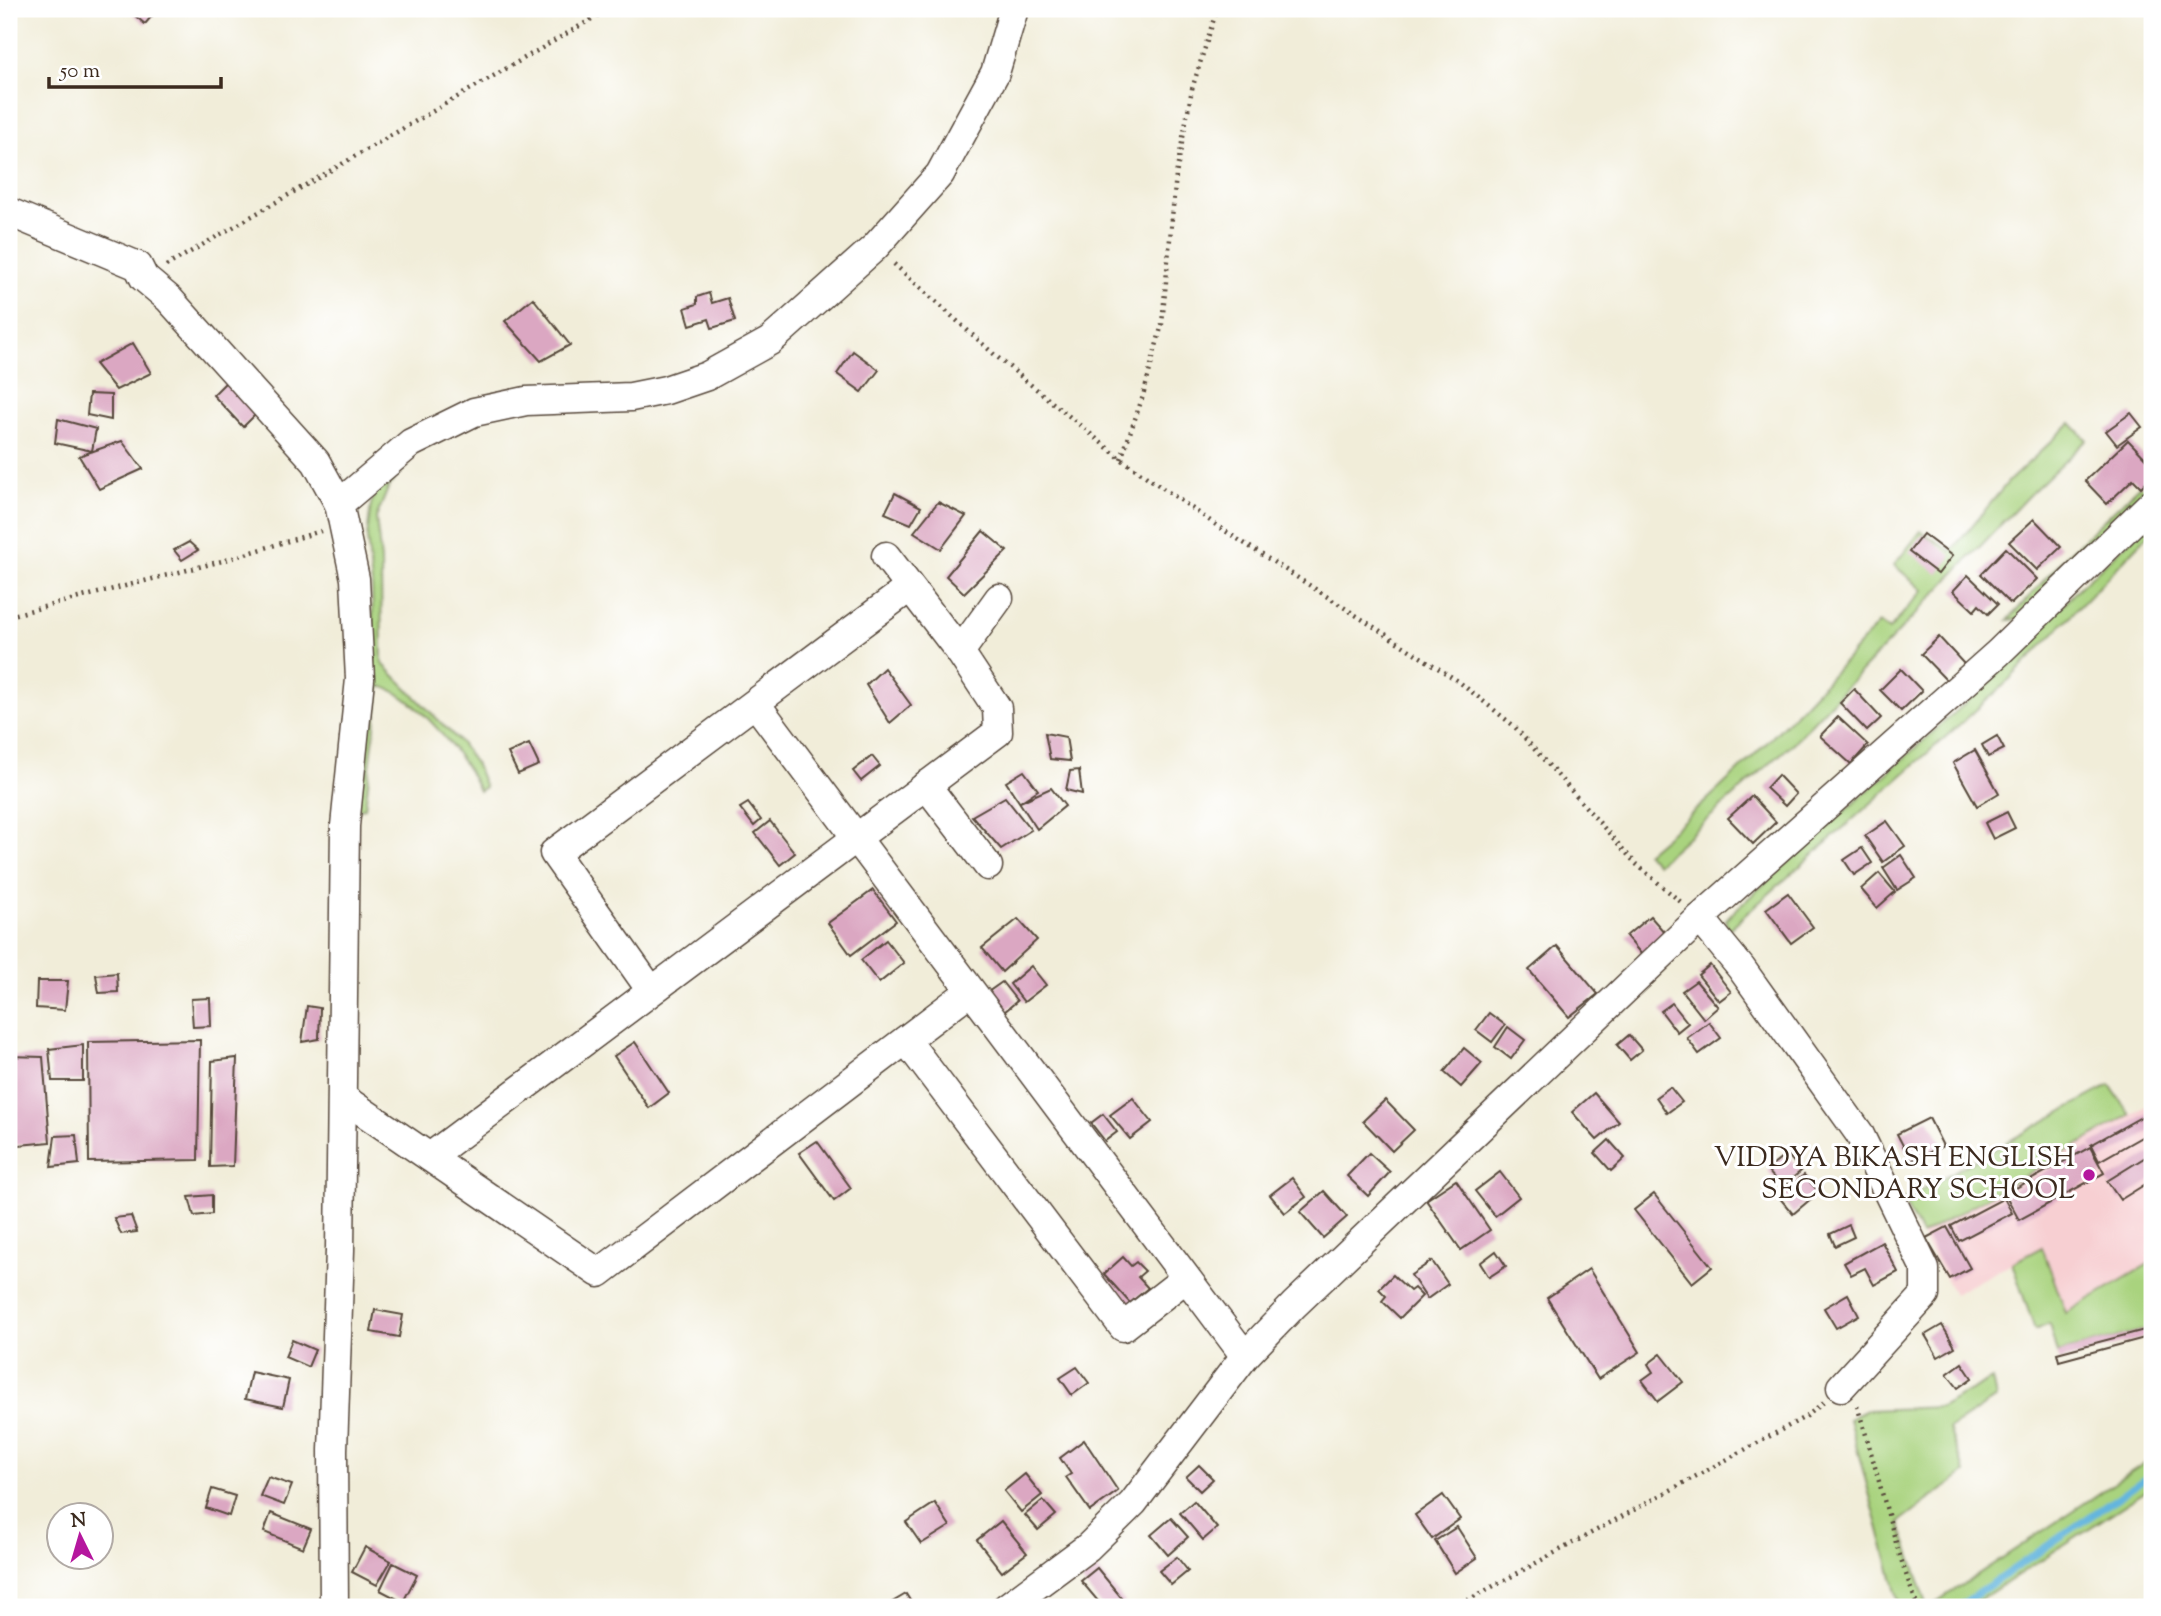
<svg xmlns="http://www.w3.org/2000/svg" width="2161" height="1616" viewBox="0 0 2161 1616" font-family="'Sorts Mill Goudy',serif">
<rect width="100%" height="100%" fill="#fff"/>
<filter id="ink" filterUnits="userSpaceOnUse"><feTurbulence type="fractalNoise" baseFrequency=".0143" numOctaves="2"/><feDisplacementMap in="SourceGraphic" scale="14" xChannelSelector="R" yChannelSelector="G"/><feConvolveMatrix kernelMatrix="1 2 1 2 8 2 1 2 1" color-interpolation-filters="sRGB"/></filter>
<filter id="wash" filterUnits="userSpaceOnUse"><feTurbulence type="fractalNoise" baseFrequency=".00686" numOctaves="4" result="noise"/><feDisplacementMap in="SourceGraphic" scale="28" xChannelSelector="R" yChannelSelector="G"/><feGaussianBlur stdDeviation="1.57" result="paint"/><feColorMatrix in="noise" values="0 0 0 0 0 0 0 0 0 0 0 0 0 0 0 0 0 1.4 0 .05"/><feComposite in="paint" operator="in"/></filter>
<g filter="url(#wash)">
<rect width="100%" height="100%" fill="#f1edd9"/>
<!-- built -->
<path fill="#f7cfd2" d="M 2152,1103 L 2152,1262 L 2066,1314 L 2042,1247 L 1954,1294 L 1921,1235 Z"/>
<!-- green -->
<g fill="#a9d37e" stroke="#727e4e" stroke-width="2">
<path d="M 2071,423 L 2087,440 L 2029,495 L 1792,744 L 1657,864 L 1646,853 C 1731,783 1806,705 1879,623 L 1889,630 L 1923,590 L 1894,565 L 1921,531 L 1951,551 L 2009,481 Z"/>
<path d="M 407,464 L 389,486 L 376,518 L 381,560 L 382,663 L 460,742 L 476,765 L 485,787 L 479,791 C 465,758 416,694 380,686 L 365,808 L 357,809 L 374,673 L 372,585 L 367,537 L 371,504 L 384,472 Z"/>
<path d="M 2152,474 L 2152,489 L 2023,619 L 2008,620 L 2065,557 Z"/>
<path d="M 2152,520 L 2152,531 L 2004,685 L 1727,931 L 1726,919 L 1732,913 L 1992,679 L 2081,586 Z"/>
<path d="M 2110,1085 L 2130,1115 L 1921,1235 L 1903,1200 Z"/>
<path d="M 2042,1247 L 2066,1313 L 2152,1262 L 2152,1328 L 2057,1353 L 2049,1324 L 2035,1330 L 2012,1263 Z"/>
<path d="M 1992,1379 L 1996,1398 L 1949,1429 L 1965,1473 L 1899,1522 L 1928,1607 L 1900,1607 L 1849,1419 L 1867,1410 L 1941,1407 Z"/>
<path d="M 2152,1458 L 2152,1487 L 1969,1607 L 1929,1607 Z"/>
</g>
<g fill="none" stroke-linecap="round" stroke-linejoin="round">
<!-- stream -->
<path stroke="#63b5de" stroke-width="7" d="M 1958,1607 L 2152,1474"/>
</g>
<g id="blocks">
<!-- building -->
<g fill="#dba7c2">
<path d="M 127,9 L 156,9 L 157,10 L 145,24 Z"/>
<path d="M 709,293 L 712,303 L 728,298 L 735,321 L 712,328 L 709,319 L 690,325 L 685,308 L 697,304 L 697,297 Z"/>
<path d="M 533,298 L 570,345 L 541,361 L 505,321 Z"/>
<path d="M 133,343 L 151,373 L 116,390 L 95,364 Z"/>
<path d="M 853,351 L 879,370 L 862,392 L 837,374 Z"/>
<path d="M 229,379 L 260,410 L 243,427 L 213,395 Z"/>
<path d="M 89,394 L 111,395 L 111,420 L 87,415 Z"/>
<path d="M 2131,413 L 2142,427 L 2117,445 L 2106,431 Z"/>
<path d="M 58,419 L 96,429 L 92,451 L 55,443 Z"/>
<path d="M 2128,440 L 2152,465 L 2152,476 L 2141,487 L 2133,479 L 2107,504 L 2085,481 Z"/>
<path d="M 122,441 L 143,469 L 99,489 L 79,456 Z"/>
<path d="M 895,493 L 921,507 L 911,524 L 885,513 Z"/>
<path d="M 938,502 L 966,516 L 941,549 L 914,532 Z"/>
<path d="M 2034,519 L 2061,547 L 2037,570 L 2009,542 Z"/>
<path d="M 983,531 L 1007,551 L 964,593 L 946,576 Z"/>
<path d="M 1923,534 L 1952,556 L 1938,574 L 1909,552 Z"/>
<path d="M 189,542 L 198,550 L 182,560 L 174,550 Z"/>
<path d="M 2006,548 L 2037,579 L 2011,604 L 1981,574 Z"/>
<path d="M 1968,575 L 1998,604 L 1988,614 L 1979,605 L 1974,611 L 1953,591 Z"/>
<path d="M 1939,637 L 1964,664 L 1947,681 L 1921,654 Z"/>
<path d="M 884,668 L 911,705 L 890,723 L 866,685 Z"/>
<path d="M 1901,669 L 1922,691 L 1901,711 L 1880,690 Z"/>
<path d="M 1854,689 L 1881,718 L 1867,731 L 1840,703 Z"/>
<path d="M 1838,717 L 1868,745 L 1851,764 L 1820,736 Z"/>
<path d="M 1045,733 L 1066,737 L 1070,761 L 1050,759 Z"/>
<path d="M 1997,736 L 2004,749 L 1988,757 L 1982,745 Z"/>
<path d="M 529,744 L 539,765 L 518,774 L 508,753 Z"/>
<path d="M 1975,750 L 1999,793 L 1977,806 L 1953,763 Z"/>
<path d="M 872,756 L 880,766 L 861,781 L 853,771 Z"/>
<path d="M 1079,770 L 1082,794 L 1066,790 L 1070,771 Z"/>
<path d="M 1024,771 L 1038,790 L 1020,802 L 1051,788 L 1065,806 L 1037,829 L 1006,782 Z"/>
<path d="M 1778,775 L 1796,794 L 1785,806 L 1766,788 Z"/>
<path d="M 1752,796 L 1776,822 L 1753,844 L 1728,818 Z"/>
<path d="M 1005,797 L 1031,830 L 1001,849 L 972,816 Z"/>
<path d="M 748,803 L 761,820 L 754,826 L 740,808 Z"/>
<path d="M 2007,812 L 2015,828 L 1993,839 L 1985,823 Z"/>
<path d="M 770,821 L 795,853 L 780,865 L 755,833 Z"/>
<path d="M 1887,821 L 1905,846 L 1883,862 L 1865,836 Z"/>
<path d="M 1862,848 L 1872,863 L 1854,875 L 1844,860 Z"/>
<path d="M 1901,855 L 1916,878 L 1897,890 L 1883,868 Z"/>
<path d="M 1879,873 L 1895,892 L 1877,908 L 1861,889 Z"/>
<path d="M 873,890 L 896,921 L 851,955 L 828,923 Z"/>
<path d="M 1788,893 L 1813,927 L 1791,943 L 1766,909 Z"/>
<path d="M 1650,916 L 1666,934 L 1642,955 L 1626,936 Z"/>
<path d="M 1018,919 L 1037,940 L 1002,972 L 982,948 Z"/>
<path d="M 886,940 L 904,963 L 879,983 L 861,960 Z"/>
<path d="M 1557,946 L 1598,994 L 1569,1017 L 1529,970 Z"/>
<path d="M 1710,965 L 1731,992 L 1719,1001 L 1698,975 Z"/>
<path d="M 1031,966 L 1046,985 L 1024,1002 L 1010,984 Z"/>
<path d="M 117,973 L 118,992 L 99,993 L 96,975 Z"/>
<path d="M 37,981 L 68,981 L 65,1010 L 36,1008 Z"/>
<path d="M 1696,981 L 1718,1007 L 1704,1019 L 1682,991 Z"/>
<path d="M 1002,982 L 1017,1001 L 1004,1012 L 988,992 Z"/>
<path d="M 210,998 L 211,1026 L 193,1027 L 191,999 Z"/>
<path d="M 1672,1003 L 1688,1023 L 1677,1032 L 1661,1011 Z"/>
<path d="M 307,1006 L 320,1008 L 319,1039 L 302,1042 Z"/>
<path d="M 1489,1013 L 1505,1025 L 1492,1042 L 1476,1030 Z"/>
<path d="M 1709,1022 L 1721,1038 L 1699,1054 L 1687,1038 Z"/>
<path d="M 1508,1027 L 1525,1040 L 1511,1059 L 1495,1047 Z"/>
<path d="M 1629,1035 L 1642,1050 L 1630,1060 L 1617,1045 Z"/>
<path d="M 200,1040 L 198,1160 L 89,1162 L 88,1042 Z"/>
<path d="M 635,1042 L 669,1093 L 649,1108 L 614,1056 Z"/>
<path d="M 83,1045 L 83,1081 L 52,1081 L 49,1049 Z"/>
<path d="M 1464,1048 L 1482,1063 L 1461,1087 L 1444,1072 Z"/>
<path d="M 9,1056 L 43,1057 L 50,1142 L 9,1146 Z"/>
<path d="M 237,1058 L 233,1166 L 210,1167 L 212,1061 Z"/>
<path d="M 1670,1087 L 1682,1102 L 1667,1113 L 1656,1097 Z"/>
<path d="M 1594,1093 L 1619,1122 L 1597,1140 L 1572,1112 Z"/>
<path d="M 1133,1098 L 1152,1122 L 1130,1139 L 1110,1115 Z"/>
<path d="M 1385,1100 L 1414,1130 L 1392,1151 L 1363,1121 Z"/>
<path d="M 2152,1111 L 2152,1131 L 2099,1161 L 2091,1145 Z"/>
<path d="M 1103,1114 L 1117,1132 L 1105,1141 L 1091,1123 Z"/>
<path d="M 1929,1118 L 1943,1146 L 1911,1161 L 1897,1134 Z"/>
<path d="M 76,1135 L 79,1164 L 51,1167 L 55,1136 Z"/>
<path d="M 1609,1140 L 1625,1158 L 1611,1171 L 1595,1153 Z"/>
<path d="M 817,1141 L 851,1188 L 834,1201 L 799,1153 Z"/>
<path d="M 2090,1147 L 2104,1173 L 2019,1220 L 2005,1194 Z"/>
<path d="M 1369,1153 L 1390,1172 L 1368,1196 L 1347,1176 Z"/>
<path d="M 2152,1153 L 2152,1180 L 2120,1200 L 2107,1181 Z"/>
<path d="M 1787,1154 L 1801,1171 L 1782,1187 L 1767,1170 Z"/>
<path d="M 1500,1172 L 1519,1197 L 1495,1216 L 1475,1191 Z"/>
<path d="M 1804,1175 L 1819,1192 L 1793,1214 L 1778,1196 Z"/>
<path d="M 1292,1178 L 1306,1197 L 1285,1213 L 1270,1195 Z"/>
<path d="M 1456,1180 L 1490,1230 L 1461,1250 L 1426,1200 Z"/>
<path d="M 1324,1191 L 1347,1217 L 1323,1238 L 1300,1212 Z"/>
<path d="M 1654,1194 L 1712,1267 L 1692,1283 L 1634,1210 Z"/>
<path d="M 212,1195 L 212,1214 L 194,1216 L 189,1197 Z"/>
<path d="M 2004,1198 L 2012,1213 L 1959,1241 L 1951,1226 Z"/>
<path d="M 131,1216 L 137,1232 L 121,1234 L 114,1218 Z"/>
<path d="M 1849,1225 L 1854,1237 L 1835,1246 L 1830,1234 Z"/>
<path d="M 1947,1227 L 1970,1268 L 1950,1279 L 1926,1238 Z"/>
<path d="M 1882,1242 L 1898,1272 L 1874,1285 L 1865,1268 L 1851,1275 L 1844,1263 Z"/>
<path d="M 1496,1251 L 1506,1266 L 1489,1277 L 1480,1263 Z"/>
<path d="M 1123,1257 L 1131,1266 L 1136,1262 L 1145,1271 L 1138,1277 L 1148,1288 L 1130,1303 L 1104,1274 Z"/>
<path d="M 1432,1261 L 1448,1284 L 1427,1299 L 1411,1275 Z"/>
<path d="M 1589,1269 L 1640,1352 L 1598,1379 L 1547,1298 Z"/>
<path d="M 1393,1275 L 1410,1291 L 1414,1288 L 1422,1296 L 1400,1318 L 1382,1301 L 1386,1296 L 1379,1289 Z"/>
<path d="M 1848,1294 L 1859,1315 L 1836,1328 L 1824,1308 Z"/>
<path d="M 375,1310 L 403,1315 L 399,1337 L 371,1332 Z"/>
<path d="M 1942,1325 L 1955,1347 L 1938,1357 L 1925,1335 Z"/>
<path d="M 2152,1328 L 2152,1336 L 2059,1361 L 2057,1353 Z"/>
<path d="M 292,1340 L 315,1350 L 308,1367 L 285,1357 Z"/>
<path d="M 1661,1354 L 1683,1382 L 1658,1401 L 1642,1380 L 1653,1372 L 1648,1364 Z"/>
<path d="M 1962,1363 L 1972,1378 L 1958,1388 L 1947,1374 Z"/>
<path d="M 1077,1367 L 1089,1383 L 1072,1395 L 1060,1378 Z"/>
<path d="M 251,1372 L 289,1380 L 283,1407 L 245,1399 Z"/>
<path d="M 1084,1440 L 1118,1491 L 1090,1511 L 1066,1477 L 1071,1474 L 1060,1458 Z"/>
<path d="M 1199,1465 L 1213,1479 L 1200,1491 L 1186,1477 Z"/>
<path d="M 1025,1474 L 1042,1495 L 1021,1512 L 1004,1491 Z"/>
<path d="M 268,1477 L 292,1485 L 284,1505 L 260,1496 Z"/>
<path d="M 212,1489 L 235,1496 L 229,1516 L 206,1508 Z"/>
<path d="M 1443,1495 L 1460,1519 L 1432,1539 L 1415,1515 Z"/>
<path d="M 1043,1500 L 1056,1515 L 1038,1530 L 1025,1515 Z"/>
<path d="M 1194,1501 L 1217,1528 L 1203,1540 L 1180,1513 Z"/>
<path d="M 935,1503 L 950,1526 L 921,1544 L 906,1522 Z"/>
<path d="M 271,1513 L 311,1529 L 303,1548 L 264,1532 Z"/>
<path d="M 1171,1518 L 1188,1537 L 1168,1555 L 1151,1535 Z"/>
<path d="M 1001,1521 L 1027,1553 L 1002,1572 L 977,1540 Z"/>
<path d="M 1457,1527 L 1477,1558 L 1455,1573 L 1435,1541 Z"/>
<path d="M 365,1547 L 391,1561 L 377,1585 L 352,1572 Z"/>
<path d="M 1177,1557 L 1188,1571 L 1171,1585 L 1159,1571 Z"/>
<path d="M 393,1563 L 417,1575 L 403,1602 L 380,1590 Z"/>
<path d="M 1097,1568 L 1125,1602 L 1119,1607 L 1103,1607 L 1081,1581 Z"/>
<path d="M 906,1594 L 914,1607 L 884,1607 Z"/>
</g>
</g>
</g>
<g filter="url(#ink)">
<use href="#blocks" fill-opacity="0" stroke="#56473a" stroke-width="2"/>
<g fill="none" stroke-linecap="round" stroke-linejoin="round">
<!-- minor casing -->
<g stroke="#56473a" stroke-width="31">
<g id="minor">
<path d="M 9,212 L 138,266 L 144,278 L 169,299 L 316,462 L 339,504 L 355,579 L 360,679 L 345,826 L 340,1250 L 333,1450 L 334,1607"/>
<path d="M 339,504 L 411,443 L 474,412 L 526,401 L 631,397 L 666,390 L 707,376 L 770,341 L 875,247 L 940,174 L 995,73 L 1014,9"/>
<path d="M 960,652 L 999,598"/>
<path d="M 756,704 L 1245,1356"/>
<path d="M 926,785 L 988,866"/>
<path d="M 1700,918 L 1741,968 L 1859,1133 L 1925,1269 L 1925,1295 L 1841,1387"/>
<path d="M 650,989 L 554,853 L 909,588"/>
<path d="M 906,1040 L 1123,1327 L 1186,1278"/>
<path d="M 343,1098 L 599,1273 L 970,991"/>
<path d="M 430,1157 L 998,732 L 997,708 L 960,652 L 886,556"/>
<path d="M 1007,1607 L 1088,1547 L 1133,1503 L 1245,1356 L 1294,1305 L 1700,918 L 1998,653 L 2152,503"/>
</g>
</g>
<!-- path -->
<g stroke="#56473a" stroke-width="4.5" stroke-dasharray="2 5" stroke-linecap="butt">
<path d="M 894,264 L 996,356 L 1121,459 L 1219,527 L 1458,681 L 1514,726 L 1636,864 L 1682,903"/>
<path d="M 166,266 L 609,9"/>
<path d="M 1121,459 L 1143,396 L 1162,324 L 1176,175 L 1192,89 L 1217,9"/>
<path d="M 9,616 L 226,560 L 321,531"/>
<path d="M 1857,1406 C 1879,1473 1892,1542 1918,1607"/>
<path d="M 1455,1607 L 1807,1416 L 1824,1402"/>
</g>
<!-- minor -->
<use href="#minor" stroke="#fff" stroke-width="28"/>
</g>
</g>
<!-- markers -->
<circle fill="#b5179e" stroke="#fff" stroke-width="2.5" cx="2089" cy="1175" r="7"/>
<g text-anchor="middle" dominant-baseline="central" stroke-width="6" stroke-linejoin="round" paint-order="stroke">
<!-- poi labels -->
<g font-size="28" fill="#3b2a1e" stroke="#fff" text-anchor="end">
<text x="2075" y="1159">VIDDYA BIKASH ENGLISH<tspan x="2075" dy="32">SECONDARY SCHOOL</tspan></text>
</g>
</g>
<!-- margin -->
<rect width="2161" height="1616" fill="none" stroke="#fff" stroke-width="35"/>
<!-- north arrow -->
<g transform="translate(80 1536) rotate(355)"><circle r="33" fill="#ffffff" stroke="#b1aaa5" stroke-width="2"/>
<path d="M0-5L12 26L0 18L-12 26Z" fill="#b5179e"/>
<text y="-10" font-size="19" font-weight="bold" text-anchor="middle" fill="#3b2a1e">N</text>
</g>
<!-- scale -->
<path d="M49 77v10h172v-10" fill="none" stroke="#3b2a1e" stroke-width="3.5"/>
<text x="60" y="77" font-size="21" fill="#3b2a1e" stroke="#ffffff" stroke-width="5" paint-order="stroke">50 m</text>
</svg>
